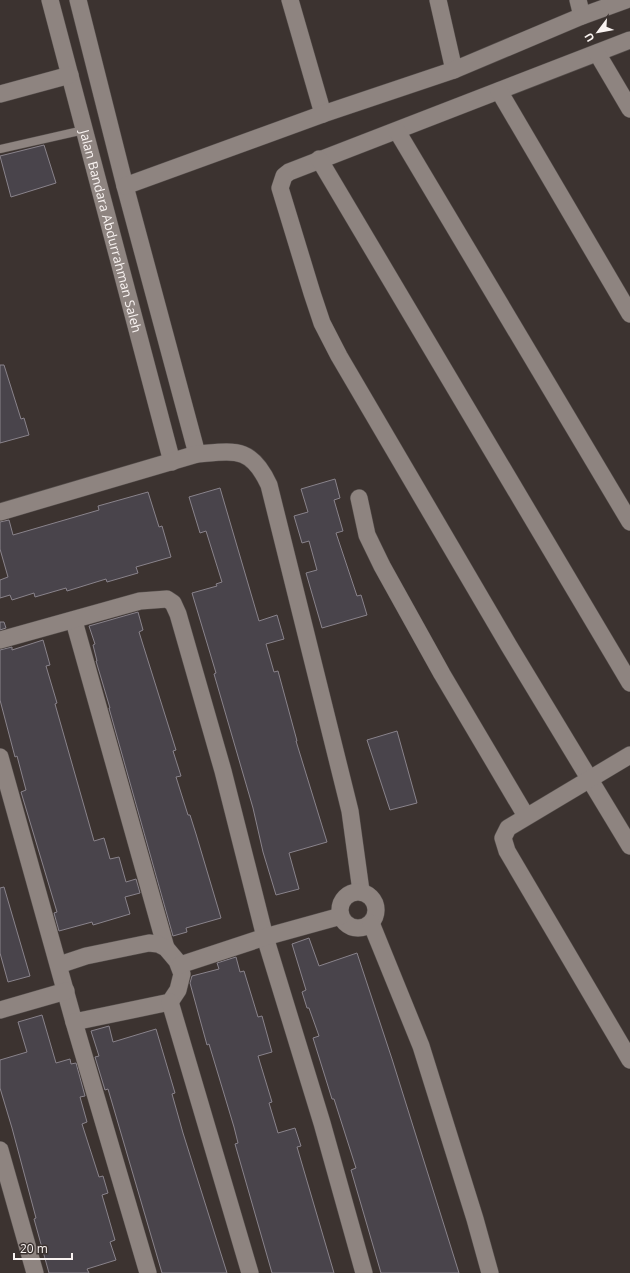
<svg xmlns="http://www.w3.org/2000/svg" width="630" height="1273" viewBox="0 0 630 1273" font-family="'Open Sans',sans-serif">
<rect width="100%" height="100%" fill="#3c3330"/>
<!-- building -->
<g fill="#49444b" stroke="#89838b">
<path d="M 44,145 L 56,183 L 11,197 L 0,156 Z"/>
<path d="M 0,365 L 4,365 L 21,419 L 24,418 L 29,435 L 0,443 Z"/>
<path d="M 335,479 L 340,498 L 334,500 L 343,531 L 336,533 L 357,596 L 361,595 L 367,615 L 322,628 L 306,573 L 317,570 L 309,541 L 302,543 L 294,516 L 308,512 L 301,489 Z"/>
<path d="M 220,488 L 259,621 L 277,615 L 284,639 L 266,644 L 274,672 L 278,671 L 297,741 L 296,741 L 327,842 L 289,853 L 299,889 L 276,895 L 263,852 L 253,808 L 214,674 L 216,673 L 192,593 L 217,586 L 216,584 L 222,582 L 206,531 L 200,533 L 189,497 Z"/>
<path d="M 148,492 L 159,527 L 162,526 L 171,557 L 136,567 L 138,573 L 107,582 L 106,579 L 67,591 L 66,588 L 35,597 L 34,593 L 12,600 L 10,595 L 0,598 L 0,580 L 8,577 L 0,549 L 0,522 L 9,520 L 13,535 L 99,510 L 98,506 Z"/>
<path d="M 138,612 L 143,630 L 139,632 L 176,750 L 173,751 L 181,776 L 176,777 L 188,815 L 190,815 L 196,834 L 221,918 L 186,928 L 187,932 L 173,936 L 109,708 L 110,708 L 96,661 L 97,661 L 93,645 L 95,644 L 89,626 Z"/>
<path d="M 0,622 L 4,622 L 6,628 L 0,630 Z"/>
<path d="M 43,640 L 50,665 L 46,666 L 57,703 L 55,704 L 94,841 L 104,838 L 110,859 L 119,857 L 126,882 L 136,879 L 140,893 L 125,897 L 130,914 L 93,925 L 92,922 L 59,931 L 54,913 L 57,912 L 21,792 L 26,790 L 17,756 L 15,757 L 0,700 L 0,650 L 12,647 L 12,650 Z"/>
<path d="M 397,731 L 417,803 L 390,810 L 367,740 Z"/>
<path d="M 4,887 L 30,976 L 8,982 L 0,953 L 0,888 Z"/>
<path d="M 309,938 L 319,966 L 357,953 L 392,1059 L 459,1273 L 381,1273 L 351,1170 L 356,1168 L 334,1099 L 332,1099 L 313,1038 L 319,1036 L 309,1008 L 307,1008 L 302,992 L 306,990 L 292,944 Z"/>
<path d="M 236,957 L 240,972 L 244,971 L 258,1017 L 262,1016 L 272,1052 L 258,1056 L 272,1102 L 269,1103 L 278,1133 L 295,1128 L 301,1146 L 297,1147 L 334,1273 L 272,1273 L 235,1144 L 238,1143 L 234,1127 L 209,1044 L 207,1045 L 190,983 L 192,976 L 219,969 L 217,963 Z"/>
<path d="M 42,1015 L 56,1063 L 70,1059 L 71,1064 L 76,1063 L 85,1096 L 80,1097 L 87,1122 L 82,1124 L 99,1177 L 103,1176 L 108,1193 L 102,1195 L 115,1240 L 110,1242 L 116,1260 L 87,1269 L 89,1273 L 49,1273 L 34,1219 L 36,1218 L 12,1128 L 0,1088 L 0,1060 L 27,1052 L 18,1022 Z"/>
<path d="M 109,1026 L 113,1042 L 156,1029 L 175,1093 L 172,1094 L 183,1133 L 227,1273 L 162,1273 L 113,1106 L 108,1089 L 105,1090 L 95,1057 L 99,1056 L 91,1031 Z"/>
</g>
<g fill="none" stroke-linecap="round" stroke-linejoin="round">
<!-- service casing -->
<g stroke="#564f4c" stroke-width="9">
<path id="service" d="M 0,149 L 84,130"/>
</g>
<!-- minor casing -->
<g stroke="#564f4c" stroke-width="18">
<g id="minor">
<path id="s1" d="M 50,0 L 172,462"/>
<path d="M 78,0 L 125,186 L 197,454"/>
<path d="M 290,0 L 323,114"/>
<path d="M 438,0 L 454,70"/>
<path d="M 578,0 L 582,16"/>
<path d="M 630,40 L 289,172 L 284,176 L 280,188 L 312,293 L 322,323 L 339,356 L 509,646 L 630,846"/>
<path d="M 597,53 L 630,109"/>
<path d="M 499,91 L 630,314"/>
<path d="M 0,94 L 70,75"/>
<path d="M 397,131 L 630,522"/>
<path d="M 319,159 L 630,683"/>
<path d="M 125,186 L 323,114 L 454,70 L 582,16 L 626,0"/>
<path d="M 359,498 L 367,535 L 382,566 L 442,674 L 526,816"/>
<path d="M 0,512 L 197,454 C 235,451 251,446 269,485 L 350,811 L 361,891"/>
<path d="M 74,621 L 166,948"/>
<path d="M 0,640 L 140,601 L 167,599 L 173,603 L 178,614 L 223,771 L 265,937 L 322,1123 L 364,1273"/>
<path d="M 630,755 L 513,825 L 508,828 L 503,838 L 507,851 L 630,1060"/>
<path d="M 0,757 L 74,1022 L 170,1002 L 178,990 L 182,974 L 177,961 L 166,948 L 158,944 L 149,943 L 86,956 L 59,965"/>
<circle cx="358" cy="910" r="18"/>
<path d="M 371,923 L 421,1046 L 475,1219 L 490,1273"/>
<path d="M 180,965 L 265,937 L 341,916"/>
<path d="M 170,1002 L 250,1273"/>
<path d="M 0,1010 L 66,991"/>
<path d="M 74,1022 L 148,1273"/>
<path d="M 0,1150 L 35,1273"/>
</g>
</g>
<!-- service -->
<use href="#service" stroke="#8e8480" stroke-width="8"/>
<!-- minor -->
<use href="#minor" stroke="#8e8480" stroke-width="17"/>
</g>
<g text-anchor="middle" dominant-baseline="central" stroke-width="4" stroke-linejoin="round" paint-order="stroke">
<!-- street labels -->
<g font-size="13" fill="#f9f3f1" stroke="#3c3330">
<text stroke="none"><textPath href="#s1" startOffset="239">Jalan Bandara Abdurrahman Saleh</textPath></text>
</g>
</g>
<!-- north arrow -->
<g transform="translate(598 32) rotate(238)" stroke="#3c3330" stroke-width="3" paint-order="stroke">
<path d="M0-3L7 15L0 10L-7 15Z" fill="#f9f3f1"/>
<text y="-6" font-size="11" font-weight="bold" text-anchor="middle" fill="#f9f3f1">U</text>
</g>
<!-- scale -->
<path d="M14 1253v6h58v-6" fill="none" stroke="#f9f3f1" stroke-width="2"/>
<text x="20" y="1253" font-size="12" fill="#f9f3f1" stroke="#3c3330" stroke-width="3" paint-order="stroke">20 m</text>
</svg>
